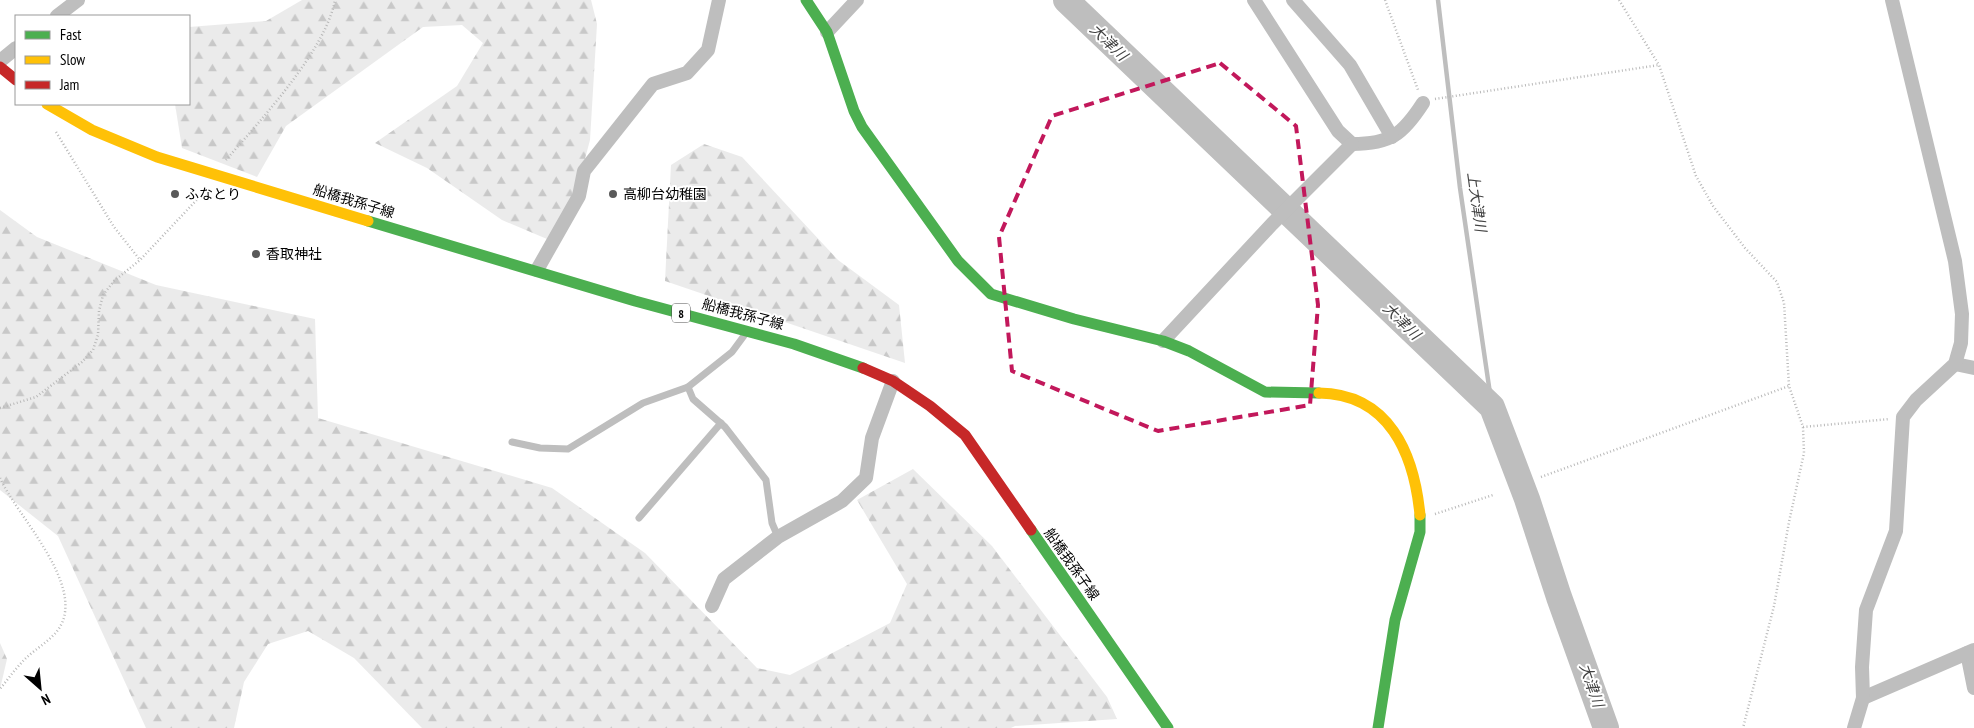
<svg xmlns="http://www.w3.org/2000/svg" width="1974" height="728" viewBox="0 0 1974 728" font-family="'PT Sans Narrow','Noto Sans JP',sans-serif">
<defs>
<pattern id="forest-firs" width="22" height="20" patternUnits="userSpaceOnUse" patternTransform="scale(1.25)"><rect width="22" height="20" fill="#ebebeb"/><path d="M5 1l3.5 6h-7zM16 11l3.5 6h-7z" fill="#c8c8c8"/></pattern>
</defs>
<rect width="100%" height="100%" fill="#fff"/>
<!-- forest -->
<g fill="url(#forest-firs)">
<path d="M 302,0 L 591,0 L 597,24 L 590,140 L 575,196 L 547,239 L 502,220 L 427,168 L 375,143 L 457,86 L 483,43 L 462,25 L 423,27 L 286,126 L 257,177 L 182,148 L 175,104 L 189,104 L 189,27 L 266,21 Z"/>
<path d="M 704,144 L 742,157 L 838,260 L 899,305 L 905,363 L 665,281 L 671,165 Z"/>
<path d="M 0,210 L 37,237 L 156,285 L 315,319 L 318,418 L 552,488 L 645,553 L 757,668 L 790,675 L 890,623 L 907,584 L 857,500 L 913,469 L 992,546 L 1107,697 L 1117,719 L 1015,726 L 1011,728 L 422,728 L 354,658 L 308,631 L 268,644 L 244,682 L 234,728 L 146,728 L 58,536 L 0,490 Z"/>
<path d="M 0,643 L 7,659 L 0,689 Z"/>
</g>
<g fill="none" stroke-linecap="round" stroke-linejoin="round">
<!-- stream -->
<path stroke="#bebebe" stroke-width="4.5" d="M 1438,0 L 1460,188 L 1492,407"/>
<!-- river -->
<path stroke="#bebebe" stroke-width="26" d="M 1066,0 L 1492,407 L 1527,499 L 1559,597 L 1606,728"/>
<!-- path -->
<g stroke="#b9b9b9" stroke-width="2.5" stroke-dasharray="1 2.5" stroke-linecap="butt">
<path d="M 1385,0 L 1418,90"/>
<path d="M 1619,0 L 1659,65 L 1696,176 L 1713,206 L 1745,248 L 1777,282 L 1784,303 L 1789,386 L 1803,427 L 1804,453 L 1789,522 L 1774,606 L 1743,728"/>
<path d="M 1435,99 L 1659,65"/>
<path d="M 56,132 L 114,227 L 140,260"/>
<path d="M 226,160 C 260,121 326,50 335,0"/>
<path d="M 0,408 L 36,397 L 82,362 L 93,350 L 98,335 L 99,311 L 103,295 L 114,281 L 140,260 L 206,190"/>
<path d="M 1803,427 L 1890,419"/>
<path d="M 1541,477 L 1789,386"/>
<path d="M 0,478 C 17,516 83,582 61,625 C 54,639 36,648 25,659 C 16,668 8,679 0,689"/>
<path d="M 1435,514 L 1493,495"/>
</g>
<!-- lane -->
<g stroke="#bebebe" stroke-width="7">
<path d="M 688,387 L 693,399 L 725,427 L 766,480 L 772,523 L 778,537"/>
<path d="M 512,442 L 540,448 L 568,449 L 643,403 L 688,387 L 732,352 L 746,333"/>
<path d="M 639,518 L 721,423"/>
</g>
<!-- street -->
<g stroke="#bebebe" stroke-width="14">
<path d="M 1254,0 L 1338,131 L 1352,144 C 1391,144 1403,134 1423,103"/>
<path d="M 1293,0 L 1350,65 L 1392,137"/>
<path d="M 57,16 L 78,0"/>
<path d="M 827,32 L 857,0"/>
<path d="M 0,61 L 16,48"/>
<path d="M 537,270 L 579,196 L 584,171 L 653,84 L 687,73 L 708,50 L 719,0"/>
<path d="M 1163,341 L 1272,224 L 1352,144"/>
<path d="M 1955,364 L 1974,368"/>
<path d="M 712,606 L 724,579 L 778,537 L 842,501 L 866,478 L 872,438 L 893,381"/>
<path d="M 1967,653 L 1974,688"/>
<path d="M 1863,698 L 1974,650"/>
<path d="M 1854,728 L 1863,698 L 1862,667 L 1866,610 L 1896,531 L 1903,417 L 1916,400 L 1955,364 L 1961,343 L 1962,314 L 1955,261 L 1892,0"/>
</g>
<!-- fast -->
<g stroke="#4caf50" stroke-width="11">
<path d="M 806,0 L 827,32 L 854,111 L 862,127 L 958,261 L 991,294 L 1074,319 L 1163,341 L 1189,351 L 1265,392 L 1319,393"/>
<path d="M 368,221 L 635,301 L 794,344 L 863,368"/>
<path d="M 1031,530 L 1168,728"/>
<path d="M 1378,728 L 1395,620 L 1420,532 L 1420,515"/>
</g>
<!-- slow -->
<g stroke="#ffc107" stroke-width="11">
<path d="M 47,104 L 92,130 L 157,157 L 368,221"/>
<path d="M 1319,393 C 1389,394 1414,453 1420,515"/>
</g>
<!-- jam -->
<g stroke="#c62828" stroke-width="11">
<path d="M 0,67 L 16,80"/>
<path d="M 863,368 L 893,381 L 930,406 L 965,435 L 1031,530"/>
</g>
</g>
<!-- marked area -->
<path fill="none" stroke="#c2185b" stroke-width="4" stroke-dasharray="10 6" stroke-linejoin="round" d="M 1220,63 L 1296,126 L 1318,305 L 1310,405 L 1158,431 L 1012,371 L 999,237 L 1052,116 Z"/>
<!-- markers -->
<g fill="#595959" stroke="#fff" stroke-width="2">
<circle cx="175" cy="194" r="5"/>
<circle cx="613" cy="194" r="5"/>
<circle cx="256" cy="254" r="5"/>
</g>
<g text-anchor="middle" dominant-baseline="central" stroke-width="4" stroke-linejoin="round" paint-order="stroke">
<!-- shield labels -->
<rect fill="#fff" stroke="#4c4c4c" stroke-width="1" x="672" y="303.5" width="18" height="19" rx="4"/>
<g font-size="12" font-weight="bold" fill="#000">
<text x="681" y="313">8</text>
</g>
<!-- poi labels -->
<g font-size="14" fill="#000" stroke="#fff" text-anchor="start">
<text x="185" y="194">ふなとり</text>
<text x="623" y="194">高柳台幼稚園</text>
<text x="266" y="254">香取神社</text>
</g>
<!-- street labels -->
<g font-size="14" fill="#000" stroke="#fff">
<text transform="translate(354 201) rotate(17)">船橋我孫子線</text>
<text transform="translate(743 314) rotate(15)">船橋我孫子線</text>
<text transform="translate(1072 564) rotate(55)">船橋我孫子線</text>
</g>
<!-- water labels -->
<g font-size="15" font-style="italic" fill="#434343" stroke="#fff">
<text transform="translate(1109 42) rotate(44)">大津川</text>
<text transform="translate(1477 202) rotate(82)">上大津川</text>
<text transform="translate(1402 321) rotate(44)">大津川</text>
<text transform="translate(1592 685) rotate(71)">大津川</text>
</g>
</g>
<!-- legend -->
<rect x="15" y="15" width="175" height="90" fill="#ffffff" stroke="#999999"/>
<rect x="25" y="31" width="25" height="8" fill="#4caf50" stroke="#999999"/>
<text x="60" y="40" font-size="15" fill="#000000">Fast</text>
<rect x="25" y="56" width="25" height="8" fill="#ffc107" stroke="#999999"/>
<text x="60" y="65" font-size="15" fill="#000000">Slow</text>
<rect x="25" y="81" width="25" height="8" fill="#c62828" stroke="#999999"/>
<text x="60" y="90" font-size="15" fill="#000000">Jam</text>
<!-- north arrow -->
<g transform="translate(40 688) rotate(153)" stroke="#ffffff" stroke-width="4" paint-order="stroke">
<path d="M0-4L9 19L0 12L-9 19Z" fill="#000000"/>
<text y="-8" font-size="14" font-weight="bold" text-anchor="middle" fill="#000000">N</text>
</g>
</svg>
